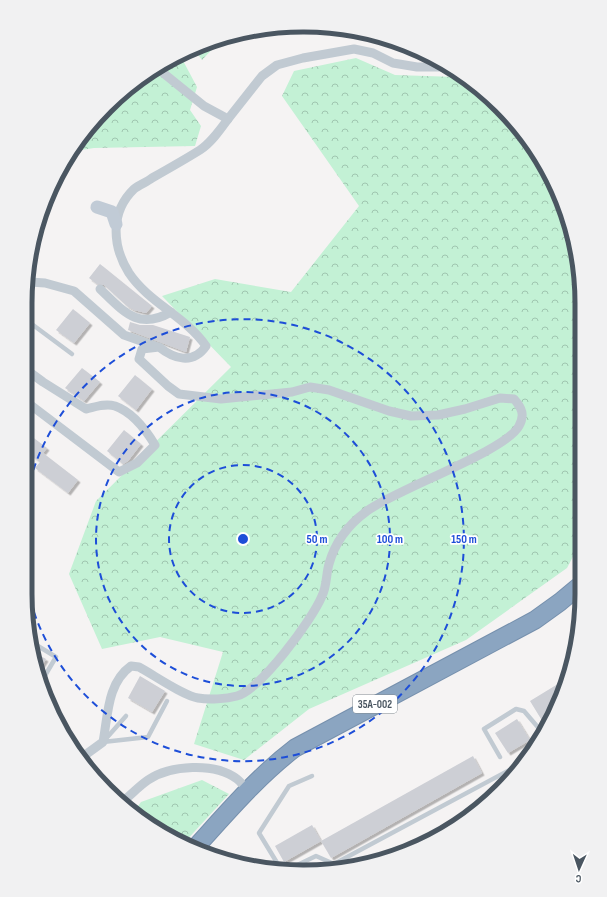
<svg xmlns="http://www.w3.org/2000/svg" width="607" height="897" viewBox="0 0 607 897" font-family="'Sofia Sans Condensed',sans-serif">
<defs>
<pattern id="forest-crowns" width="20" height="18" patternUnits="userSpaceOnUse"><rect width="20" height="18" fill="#c3f1d5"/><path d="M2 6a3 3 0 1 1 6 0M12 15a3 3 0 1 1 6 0" fill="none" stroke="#a0c6b0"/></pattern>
<filter id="shadow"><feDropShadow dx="2.5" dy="2.5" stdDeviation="0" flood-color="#0004"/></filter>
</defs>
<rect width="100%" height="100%" fill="#f5f3f3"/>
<!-- forest -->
<g fill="url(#forest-crowns)">
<path d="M 222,39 L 202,60 L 193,48 L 197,46 Z"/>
<path d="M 180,55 L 197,87 L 190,110 L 201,126 L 195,146 L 94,148 L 75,151 L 106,107 L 149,72 Z"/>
<path d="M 356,58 L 395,75 L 457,77 L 462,75 L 500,106 L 535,149 L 561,197 L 577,249 L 582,304 L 578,547 L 567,568 L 466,640 L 309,709 L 244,760 L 194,744 L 223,652 L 160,637 L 102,649 L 69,574 L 96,501 L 231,367 L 162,296 L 215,279 L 291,292 L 359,206 L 282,96 L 294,71 Z"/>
<path d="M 202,780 L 229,794 L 184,843 L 133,813 L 141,802 Z"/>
</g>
<!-- building -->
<g fill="#cdcfd5" filter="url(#shadow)">
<path d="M 100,264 L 152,306 L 146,313 L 134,310 L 127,306 L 104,285 L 97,284 L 89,278 Z"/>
<path d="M 73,309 L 90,323 L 74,343 L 56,330 Z"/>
<path d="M 130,322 L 140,325 L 153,325 L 190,337 L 186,352 L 128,330 Z"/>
<path d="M 82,368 L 100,382 L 84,401 L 65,388 Z"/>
<path d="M 135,375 L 152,389 L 136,410 L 118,396 Z"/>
<path d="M 124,430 L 141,444 L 128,461 L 123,464 L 107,451 Z"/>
<path d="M 27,433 L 47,448 L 43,453 L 78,480 L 68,493 L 35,468 L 40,462 L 27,452 Z"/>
<path d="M 35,653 L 46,659 L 38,672 Z"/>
<path d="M 140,676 L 165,691 L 152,712 L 128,698 Z"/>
<path d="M 566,679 L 558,703 L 547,709 L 548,714 L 555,713 L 546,727 L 530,701 Z"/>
<path d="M 517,719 L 530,740 L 508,753 L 495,733 Z"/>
<path d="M 473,756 L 482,773 L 331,858 L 321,841 Z"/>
<path d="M 312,825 L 321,841 L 284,862 L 275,846 Z"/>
</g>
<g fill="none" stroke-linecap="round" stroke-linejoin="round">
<!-- highway casing -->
<g stroke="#7690ad" stroke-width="19">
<path id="highway" d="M 194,849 C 226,814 257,777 295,748 L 535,620 L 560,602 L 578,587"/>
</g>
<!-- lane -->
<g stroke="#c1cad2" stroke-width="4.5">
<path d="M 29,322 L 72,354"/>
<path d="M 33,643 L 56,657 L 40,684"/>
<path d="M 550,711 L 557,707"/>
<path d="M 126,716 L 103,742 L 148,737 L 167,701"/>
<path d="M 500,757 L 484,729 L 516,709 L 524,711 L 542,732"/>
<path d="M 282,871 L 259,833 L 289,786 L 312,776"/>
<path d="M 285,871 L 316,856 L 334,864 L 519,765"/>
</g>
<!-- street -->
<g stroke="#c1cad2" stroke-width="9">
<path d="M 157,68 L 204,106 L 228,119 L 262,76 L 277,65 L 303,58 L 354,49 L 373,53 L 393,63 L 417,67 L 448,67"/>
<path d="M 30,282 L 45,283 L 74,291 L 124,335 L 155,346"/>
<path d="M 100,289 C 123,311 138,331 171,312"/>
<path d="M 28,403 L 119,472 L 137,463 L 155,445 C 146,430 132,412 115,406 C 105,403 95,407 86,409 L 43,382 L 28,371"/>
<path d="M 81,758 L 103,742 C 108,716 107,683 131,666 L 139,667 C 154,675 182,695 198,698 C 209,700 226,699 237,696 C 261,689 312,620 322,596 C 327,586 326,574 329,564 C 335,542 349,524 367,511 C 397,489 506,451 519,426 C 525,415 522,408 514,399 L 500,398 L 465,409 L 438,415 L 411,416 L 389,411 L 329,390 L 310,387 L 292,392 L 221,399 L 179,394 L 168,386 L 139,359 L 142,349 L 159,347 C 174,359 193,365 206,346 C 185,316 149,303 129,273 C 112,246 110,212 134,189 C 139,185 147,182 152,178 C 168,169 184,160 200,150 C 211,143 220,130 228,119"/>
<path d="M 122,802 C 131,795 139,786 148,780 C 170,765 215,762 237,779 C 241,782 244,787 248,790"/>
</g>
<!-- secondary -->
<path stroke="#c1cbd6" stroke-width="13" d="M 97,207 L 112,212 L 116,224"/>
<!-- highway -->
<use href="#highway" stroke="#8ba5c1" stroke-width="17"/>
</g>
<!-- distance rings -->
<g fill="none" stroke="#1d4ed8" stroke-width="2" stroke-dasharray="7 5">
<circle cx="243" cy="539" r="74"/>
<circle cx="243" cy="539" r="147"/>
<path d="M27 493A221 221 0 1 1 25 577"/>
</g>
<g text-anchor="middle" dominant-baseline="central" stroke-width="3.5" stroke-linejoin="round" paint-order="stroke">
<!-- shield labels -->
<rect fill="#fff" stroke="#808990" stroke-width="1" x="353" y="695" width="44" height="18" rx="3"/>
<g font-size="11" font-weight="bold" fill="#4a5661">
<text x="375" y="704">35А-002</text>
</g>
</g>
<!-- crop -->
<path d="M0 0H607V897H0ZM303 32H304A271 271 0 0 1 575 303V594A271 271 0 0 1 304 865H303A271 271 0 0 1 32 594V303A271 271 0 0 1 303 32Z" fill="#f1f1f2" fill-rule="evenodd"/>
<path fill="none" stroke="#4a5661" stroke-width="5" d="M303 32H304A271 271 0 0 1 575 303V594A271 271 0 0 1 304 865H303A271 271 0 0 1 32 594V303A271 271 0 0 1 303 32Z"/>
<circle cx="243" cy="539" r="6" fill="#1d4ed8" stroke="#fff" stroke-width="2"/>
<g font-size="12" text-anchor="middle" font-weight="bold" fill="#1d4ed8" stroke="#fff" stroke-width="3.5" stroke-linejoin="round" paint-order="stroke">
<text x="317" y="543">50 m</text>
<text x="390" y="543">100 m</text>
<text x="464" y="543">150 m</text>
</g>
<!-- north arrow -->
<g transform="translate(579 869) rotate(183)" stroke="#ffffff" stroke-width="3" paint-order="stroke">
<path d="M0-3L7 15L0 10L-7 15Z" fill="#4a5661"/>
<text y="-6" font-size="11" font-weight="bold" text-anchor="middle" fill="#4a5661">С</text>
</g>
</svg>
